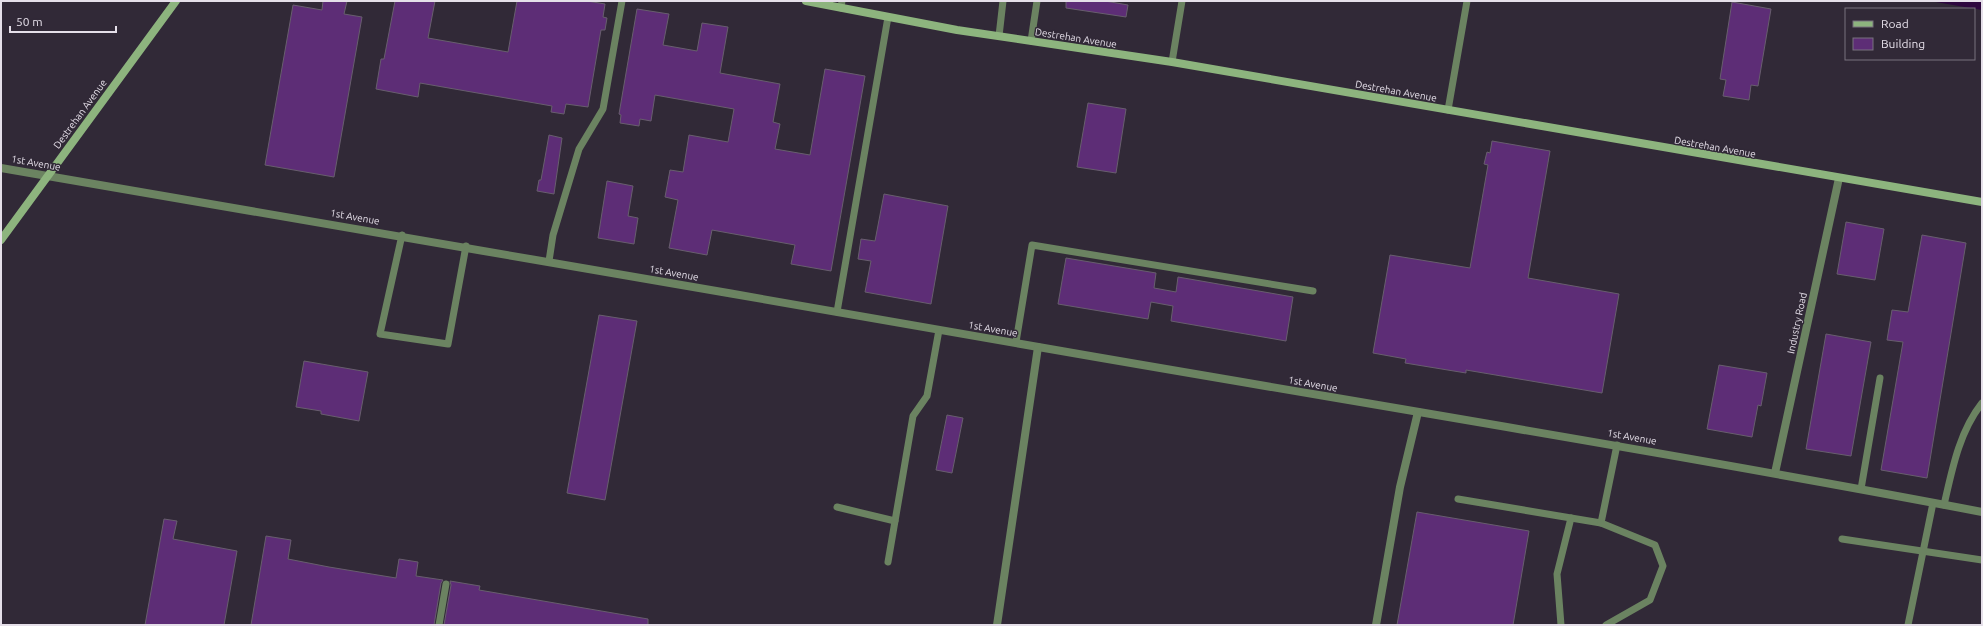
<svg xmlns="http://www.w3.org/2000/svg" width="1983" height="626" viewBox="0 0 1983 626" font-family="Ubuntu,sans-serif">
<rect width="100%" height="100%" fill="#312937"/>
<!-- water -->
<path fill="#2e073f" d="M 1930,1 L 1982,1 L 1982,10 Z"/>
<!-- building -->
<g fill="#5d2d76" stroke="#685e6e">
<path d="M 323,1 L 347,1 L 344,14 L 362,17 L 334,177 L 265,165 L 293,5 L 322,10 Z"/>
<path d="M 395,1 L 435,1 L 428,38 L 508,52 L 517,1 L 587,1 L 605,4 L 603,17 L 607,18 L 605,30 L 601,30 L 588,107 L 566,104 L 564,114 L 551,112 L 552,106 L 420,83 L 418,97 L 376,89 L 381,59 L 384,59 Z"/>
<path d="M 1066,1 L 1105,1 L 1128,5 L 1126,17 L 1066,8 Z"/>
<path d="M 1732,2 L 1771,9 L 1758,86 L 1751,85 L 1749,100 L 1723,96 L 1726,80 L 1720,79 Z"/>
<path d="M 637,9 L 669,14 L 663,45 L 697,51 L 702,23 L 728,27 L 720,73 L 780,84 L 773,122 L 780,124 L 775,149 L 810,155 L 825,69 L 865,76 L 831,271 L 791,264 L 795,245 L 712,230 L 707,255 L 669,248 L 678,200 L 665,197 L 670,170 L 683,172 L 689,135 L 728,142 L 734,109 L 655,95 L 651,121 L 640,119 L 639,126 L 620,123 L 621,115 L 619,114 Z"/>
<path d="M 1088,103 L 1126,109 L 1116,173 L 1077,167 Z"/>
<path d="M 549,135 L 562,138 L 554,194 L 537,191 L 539,180 L 541,180 Z"/>
<path d="M 1492,141 L 1550,151 L 1528,278 L 1619,294 L 1602,393 L 1466,370 L 1466,373 L 1405,363 L 1406,359 L 1373,353 L 1390,255 L 1470,268 L 1488,165 L 1484,164 L 1487,152 L 1490,153 Z"/>
<path d="M 607,181 L 633,186 L 628,216 L 638,218 L 634,244 L 598,238 Z"/>
<path d="M 884,194 L 948,206 L 931,304 L 865,292 L 871,261 L 858,259 L 861,239 L 875,241 Z"/>
<path d="M 1846,222 L 1884,229 L 1875,280 L 1837,274 Z"/>
<path d="M 1922,235 L 1966,243 L 1927,478 L 1881,470 L 1903,342 L 1887,340 L 1892,310 L 1908,312 Z"/>
<path d="M 1066,258 L 1156,273 L 1154,288 L 1176,292 L 1178,277 L 1293,297 L 1286,341 L 1171,321 L 1173,306 L 1151,302 L 1148,319 L 1058,304 Z"/>
<path d="M 599,315 L 637,321 L 605,500 L 567,493 Z"/>
<path d="M 1826,334 L 1871,342 L 1851,456 L 1806,449 Z"/>
<path d="M 304,361 L 368,372 L 359,421 L 321,414 L 321,411 L 296,407 Z"/>
<path d="M 1719,365 L 1767,373 L 1761,406 L 1758,405 L 1752,437 L 1707,429 Z"/>
<path d="M 947,415 L 963,418 L 952,473 L 936,470 Z"/>
<path d="M 1417,512 L 1529,531 L 1513,625 L 1397,625 Z"/>
<path d="M 164,519 L 177,521 L 173,539 L 237,551 L 224,625 L 145,625 Z"/>
<path d="M 266,536 L 291,540 L 288,559 L 329,567 L 396,578 L 399,559 L 418,562 L 416,576 L 443,580 L 441,583 L 434,625 L 251,625 Z"/>
<path d="M 450,581 L 480,586 L 479,590 L 648,619 L 648,625 L 444,625 L 451,585 Z"/>
</g>
<g fill="none" stroke-linecap="round" stroke-linejoin="round">
<!-- lane -->
<g stroke="#6b8361" stroke-width="7">
<path d="M 841,8 L 842,1"/>
<path d="M 999,36 L 1003,1"/>
<path d="M 1031,41 L 1037,1"/>
<path d="M 1172,62 L 1182,1"/>
<path d="M 1448,110 L 1467,1"/>
<path d="M 402,235 L 380,334 L 448,344 L 466,246"/>
<path d="M 549,261 L 553,235 L 579,149 L 603,109 L 622,1"/>
<path d="M 837,312 L 888,17"/>
<path d="M 1016,342 L 1032,245 L 1313,291"/>
<path d="M 1861,489 L 1880,378"/>
<path d="M 1458,499 L 1601,523 L 1617,445"/>
<path d="M 1944,505 C 1952,470 1959,432 1982,403"/>
<path d="M 837,507 L 895,521"/>
<path d="M 1601,523 L 1655,545 L 1663,566 L 1650,600 L 1606,625"/>
<path d="M 1842,539 L 1982,560"/>
<path d="M 888,562 L 913,416 L 927,396 L 939,330"/>
<path d="M 439,625 L 446,584"/>
<path d="M 1561,625 L 1557,574 L 1571,518"/>
<path d="M 1908,625 L 1933,503"/>
</g>
<!-- street -->
<g stroke="#6b8361" stroke-width="8">
<path d="M 1,168 C 366,229 731,294 1096,357 C 1392,408 1687,456 1982,512"/>
<path d="M 1775,473 L 1839,178"/>
<path d="M 997,625 L 1038,347"/>
<path d="M 1376,625 L 1400,487 L 1418,412"/>
</g>
<!-- secondary -->
<g stroke="#8db47e" stroke-width="8">
<path d="M 806,1 L 957,30 L 1172,62 L 1982,202"/>
<path d="M 1,240 L 176,1"/>
</g>
</g>
<g text-anchor="middle" dominant-baseline="central" stroke-width="3" stroke-linejoin="round" paint-order="stroke">
<!-- street labels -->
<g font-size="10" fill="#e5dfe9" stroke="#312937">
<text transform="translate(1076 38) rotate(9)">Destrehan Avenue</text>
<text transform="translate(1396 91) rotate(10)">Destrehan Avenue</text>
<text transform="translate(80 114) rotate(-54)">Destrehan Avenue</text>
<text transform="translate(1715 147) rotate(10)">Destrehan Avenue</text>
<text transform="translate(36 163) rotate(10)">1st Avenue</text>
<text transform="translate(355 217) rotate(10)">1st Avenue</text>
<text transform="translate(674 273) rotate(10)">1st Avenue</text>
<text transform="translate(1797 323) rotate(-78)">Industry Road</text>
<text transform="translate(993 329) rotate(10)">1st Avenue</text>
<text transform="translate(1313 384) rotate(10)">1st Avenue</text>
<text transform="translate(1632 437) rotate(10)">1st Avenue</text>
</g>
</g>
<!-- border -->
<rect width="1983" height="626" fill="none" stroke="#e5dfe9" stroke-width="4"/>
<!-- legend -->
<rect x="1845" y="8" width="130" height="52" fill="#312937" stroke="#79727e"/>
<rect x="1853" y="21" width="20" height="6" fill="#8db47e" stroke="#79727e"/>
<text x="1881" y="28" font-size="12" fill="#e5dfe9">Road</text>
<rect x="1853" y="38" width="20" height="12" fill="#5d2d76" stroke="#79727e"/>
<text x="1881" y="48" font-size="12" fill="#e5dfe9">Building</text>
<!-- scale -->
<path d="M10 26v6h106v-6" fill="none" stroke="#e5dfe9" stroke-width="2"/>
<text x="16" y="26" font-size="12" fill="#e5dfe9" stroke="#312937" stroke-width="3" paint-order="stroke">50 m</text>
</svg>
